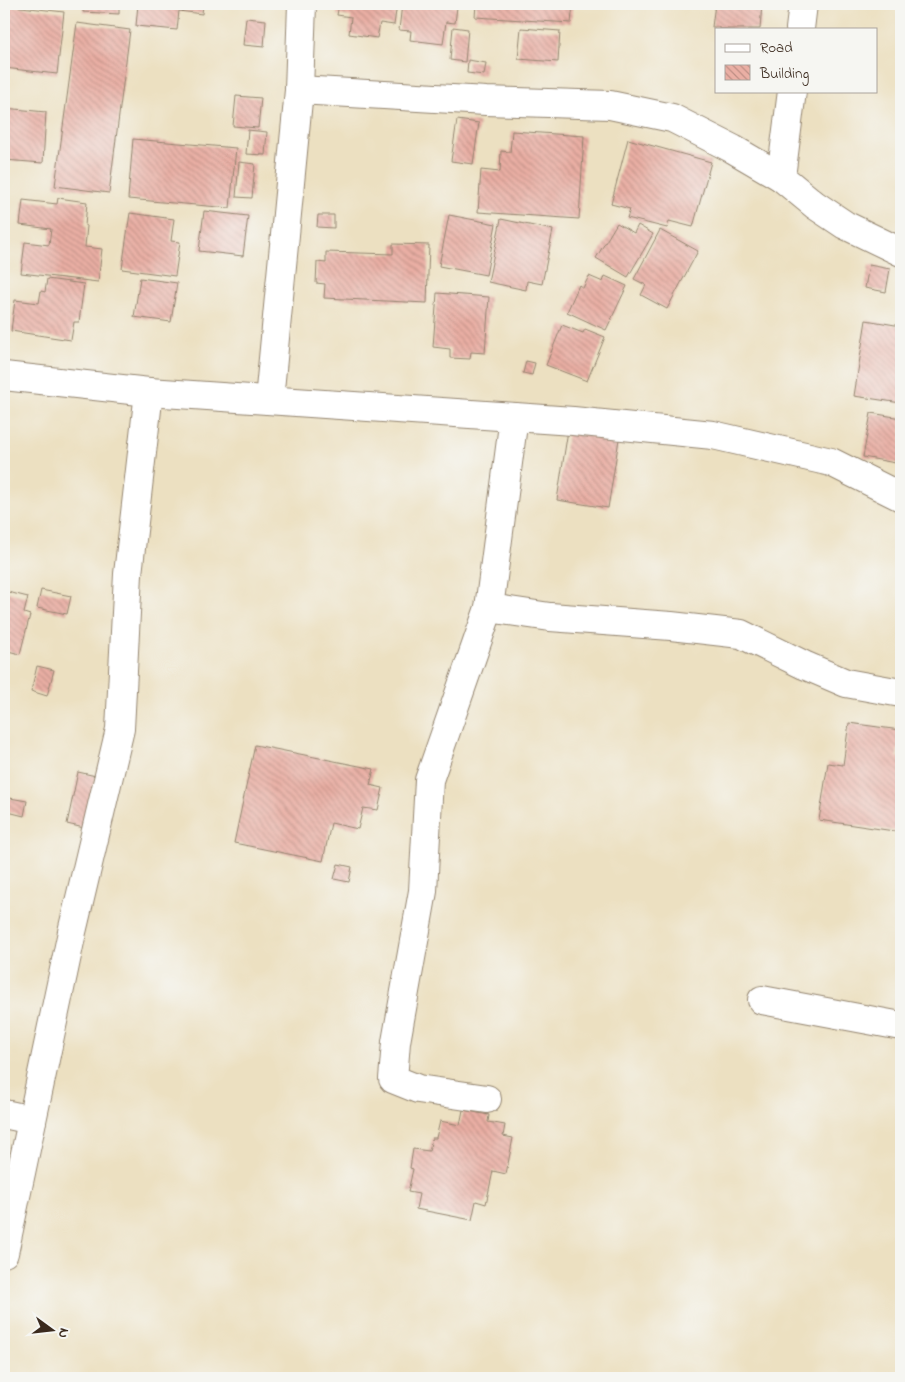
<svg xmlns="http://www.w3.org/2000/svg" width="905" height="1382" viewBox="0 0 905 1382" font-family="'Indie Flower',sans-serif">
<defs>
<pattern id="building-back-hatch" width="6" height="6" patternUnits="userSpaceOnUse" patternTransform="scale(1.25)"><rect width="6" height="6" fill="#eaafa4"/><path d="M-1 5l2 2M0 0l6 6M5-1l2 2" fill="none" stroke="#bf8f85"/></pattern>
</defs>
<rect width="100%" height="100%" fill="#f6f6f2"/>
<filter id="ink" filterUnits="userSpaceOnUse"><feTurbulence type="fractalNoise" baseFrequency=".02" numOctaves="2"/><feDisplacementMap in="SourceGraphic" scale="10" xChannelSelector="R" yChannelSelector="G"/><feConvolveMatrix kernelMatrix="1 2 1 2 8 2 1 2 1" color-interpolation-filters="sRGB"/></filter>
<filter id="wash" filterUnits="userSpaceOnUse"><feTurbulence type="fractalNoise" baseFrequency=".0096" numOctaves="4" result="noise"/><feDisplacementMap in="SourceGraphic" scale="20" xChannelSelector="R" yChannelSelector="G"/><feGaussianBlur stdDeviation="1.12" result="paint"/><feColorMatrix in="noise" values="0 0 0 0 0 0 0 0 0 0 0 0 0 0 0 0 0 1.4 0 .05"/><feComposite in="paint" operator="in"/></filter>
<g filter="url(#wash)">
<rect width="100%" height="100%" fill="#ece0c1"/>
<g id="blocks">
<!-- building -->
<g fill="url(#building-back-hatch)">
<path d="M 83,4 L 119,4 L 119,14 L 83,12 Z"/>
<path d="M 138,4 L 203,4 L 202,14 L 179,11 L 177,30 L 136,26 Z"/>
<path d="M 339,4 L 397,4 L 394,25 L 380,23 L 377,38 L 349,34 L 351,17 L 337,15 Z"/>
<path d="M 402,4 L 451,4 L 451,6 L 457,7 L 455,23 L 446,22 L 443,44 L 410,40 L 411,31 L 399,30 Z"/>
<path d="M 476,4 L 573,4 L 571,23 L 475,17 Z"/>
<path d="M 715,4 L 762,4 L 760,29 L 719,29 L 719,27 L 712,27 Z"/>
<path d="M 4,5 L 64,12 L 57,74 L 4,68 Z"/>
<path d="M 246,18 L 266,20 L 264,47 L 243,45 Z"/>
<path d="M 77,23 L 130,30 L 109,193 L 55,186 Z"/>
<path d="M 453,27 L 468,29 L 465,62 L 450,60 Z"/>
<path d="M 521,28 L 560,31 L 558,62 L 518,59 Z"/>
<path d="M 468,60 L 486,63 L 484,75 L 467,73 Z"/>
<path d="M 236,96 L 261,98 L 258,128 L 233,126 Z"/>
<path d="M 4,108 L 46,112 L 43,163 L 4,160 Z"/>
<path d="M 457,120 L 479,123 L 473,164 L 451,161 Z"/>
<path d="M 248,130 L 267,132 L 265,155 L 246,154 Z"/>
<path d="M 512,131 L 584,136 L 579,219 L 478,212 L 481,170 L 500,172 L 501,151 L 510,152 Z"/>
<path d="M 133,139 L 236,148 L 230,208 L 128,199 Z"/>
<path d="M 628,139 L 711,162 L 693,227 L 669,221 L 667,228 L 627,218 L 630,209 L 611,204 Z"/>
<path d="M 239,162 L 255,164 L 252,198 L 236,197 Z"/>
<path d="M 58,198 L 87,202 L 85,226 L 87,226 L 85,247 L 102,249 L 98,282 L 21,273 L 25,242 L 49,245 L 51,229 L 20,225 L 23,200 L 57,204 Z"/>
<path d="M 204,211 L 248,216 L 243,256 L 199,251 Z"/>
<path d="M 130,213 L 174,219 L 171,241 L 180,242 L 175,276 L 122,269 Z"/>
<path d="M 318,215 L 334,215 L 334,228 L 317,227 Z"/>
<path d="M 449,215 L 496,224 L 486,275 L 439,266 Z"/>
<path d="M 501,219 L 553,230 L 542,284 L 527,281 L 526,290 L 488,282 Z"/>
<path d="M 617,223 L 634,233 L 638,225 L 653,234 L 628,277 L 596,258 Z"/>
<path d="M 660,230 L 698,251 L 667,309 L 641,295 L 646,285 L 634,279 Z"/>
<path d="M 393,244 L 429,245 L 427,303 L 324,298 L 325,284 L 316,283 L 317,262 L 326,263 L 326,252 L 393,254 Z"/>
<path d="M 869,265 L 890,269 L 886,292 L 865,288 Z"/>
<path d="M 589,276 L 603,282 L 605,276 L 627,286 L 606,330 L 567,312 L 579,285 L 583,288 Z"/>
<path d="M 140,278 L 177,283 L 171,322 L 134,317 Z"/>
<path d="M 47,279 L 84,284 L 79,322 L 74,322 L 71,340 L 11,331 L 15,300 L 39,303 L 41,291 L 45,292 Z"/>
<path d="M 437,293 L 489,297 L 485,353 L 471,352 L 470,359 L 450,358 L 450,349 L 433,347 Z"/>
<path d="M 866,320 L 901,326 L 901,403 L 854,396 Z"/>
<path d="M 562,325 L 583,333 L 585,329 L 605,337 L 587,381 L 546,365 Z"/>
<path d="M 526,361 L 535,363 L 532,375 L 523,373 Z"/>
<path d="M 871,413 L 901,418 L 901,464 L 863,457 Z"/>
<path d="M 569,424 L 620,433 L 608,508 L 557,500 Z"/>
<path d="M 41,590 L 71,596 L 67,614 L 37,608 Z"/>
<path d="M 4,591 L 28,597 L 24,613 L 30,615 L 20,654 L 4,650 Z"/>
<path d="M 37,666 L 54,670 L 47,696 L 31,691 Z"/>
<path d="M 849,723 L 900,730 L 897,757 L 901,758 L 901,832 L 819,820 L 828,763 L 843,765 Z"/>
<path d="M 255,745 L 374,769 L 370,785 L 383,788 L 378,810 L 363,808 L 358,829 L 331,823 L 323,861 L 234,843 Z"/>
<path d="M 78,772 L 96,776 L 84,828 L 67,824 Z"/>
<path d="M 4,797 L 27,801 L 24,816 L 4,811 Z"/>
<path d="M 338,864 L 352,867 L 349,882 L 334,879 Z"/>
<path d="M 463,1110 L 489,1115 L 488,1122 L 505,1125 L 503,1136 L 513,1138 L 506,1174 L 493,1171 L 486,1204 L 476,1201 L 472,1220 L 416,1209 L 419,1194 L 408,1192 L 413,1169 L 410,1168 L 413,1149 L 429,1151 L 432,1138 L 436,1138 L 440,1121 L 460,1125 Z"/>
</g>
</g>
</g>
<g filter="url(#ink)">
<use href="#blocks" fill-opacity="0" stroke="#948570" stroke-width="1"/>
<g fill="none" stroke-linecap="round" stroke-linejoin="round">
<!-- minor casing -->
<g stroke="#948570" stroke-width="30">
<g id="minor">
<path d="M 800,29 L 803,4"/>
<path d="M 299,90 L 486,101 L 610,105 L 672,118 L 733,149 L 781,177 L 815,205 L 845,225 L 901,252"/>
<path d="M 781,177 L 792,91"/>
<path d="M 4,376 L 149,392 L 573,421 L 713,435 L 831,462 L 901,497"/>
<path d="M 269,400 L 299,90 L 302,4"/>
<path d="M 489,608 L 550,617 L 671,626 L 741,634 L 804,665 L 846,683 L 901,693"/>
<path d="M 762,1000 L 901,1026"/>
<path d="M 487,1099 L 418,1089 L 393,1079 L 396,1042 L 423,891 L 429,780 L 489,608 L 514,417"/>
<path d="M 4,1114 L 32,1120"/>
<path d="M 4,1253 L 72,932 L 120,729 L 128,574 L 149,392"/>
</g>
</g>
<!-- minor -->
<use href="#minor" stroke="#fff" stroke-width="28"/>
</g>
</g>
<!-- margin -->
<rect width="905" height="1382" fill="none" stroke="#f6f6f2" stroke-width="20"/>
<!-- legend -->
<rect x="715" y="28" width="162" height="65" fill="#f6f6f2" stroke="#aba49d"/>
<rect x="725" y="44" width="25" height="8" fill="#ffffff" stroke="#aba49d"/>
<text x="760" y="52" font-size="15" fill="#3b2a1e">Road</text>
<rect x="725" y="65" width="25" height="15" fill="url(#building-back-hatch)" stroke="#aba49d"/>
<text x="760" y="78" font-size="15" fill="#3b2a1e">Building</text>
<!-- north arrow -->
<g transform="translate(52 1330) rotate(105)" stroke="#f6f6f2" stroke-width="4" paint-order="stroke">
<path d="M0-4L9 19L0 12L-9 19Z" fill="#3b2a1e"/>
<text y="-8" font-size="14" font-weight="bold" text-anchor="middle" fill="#3b2a1e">N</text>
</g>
</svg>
